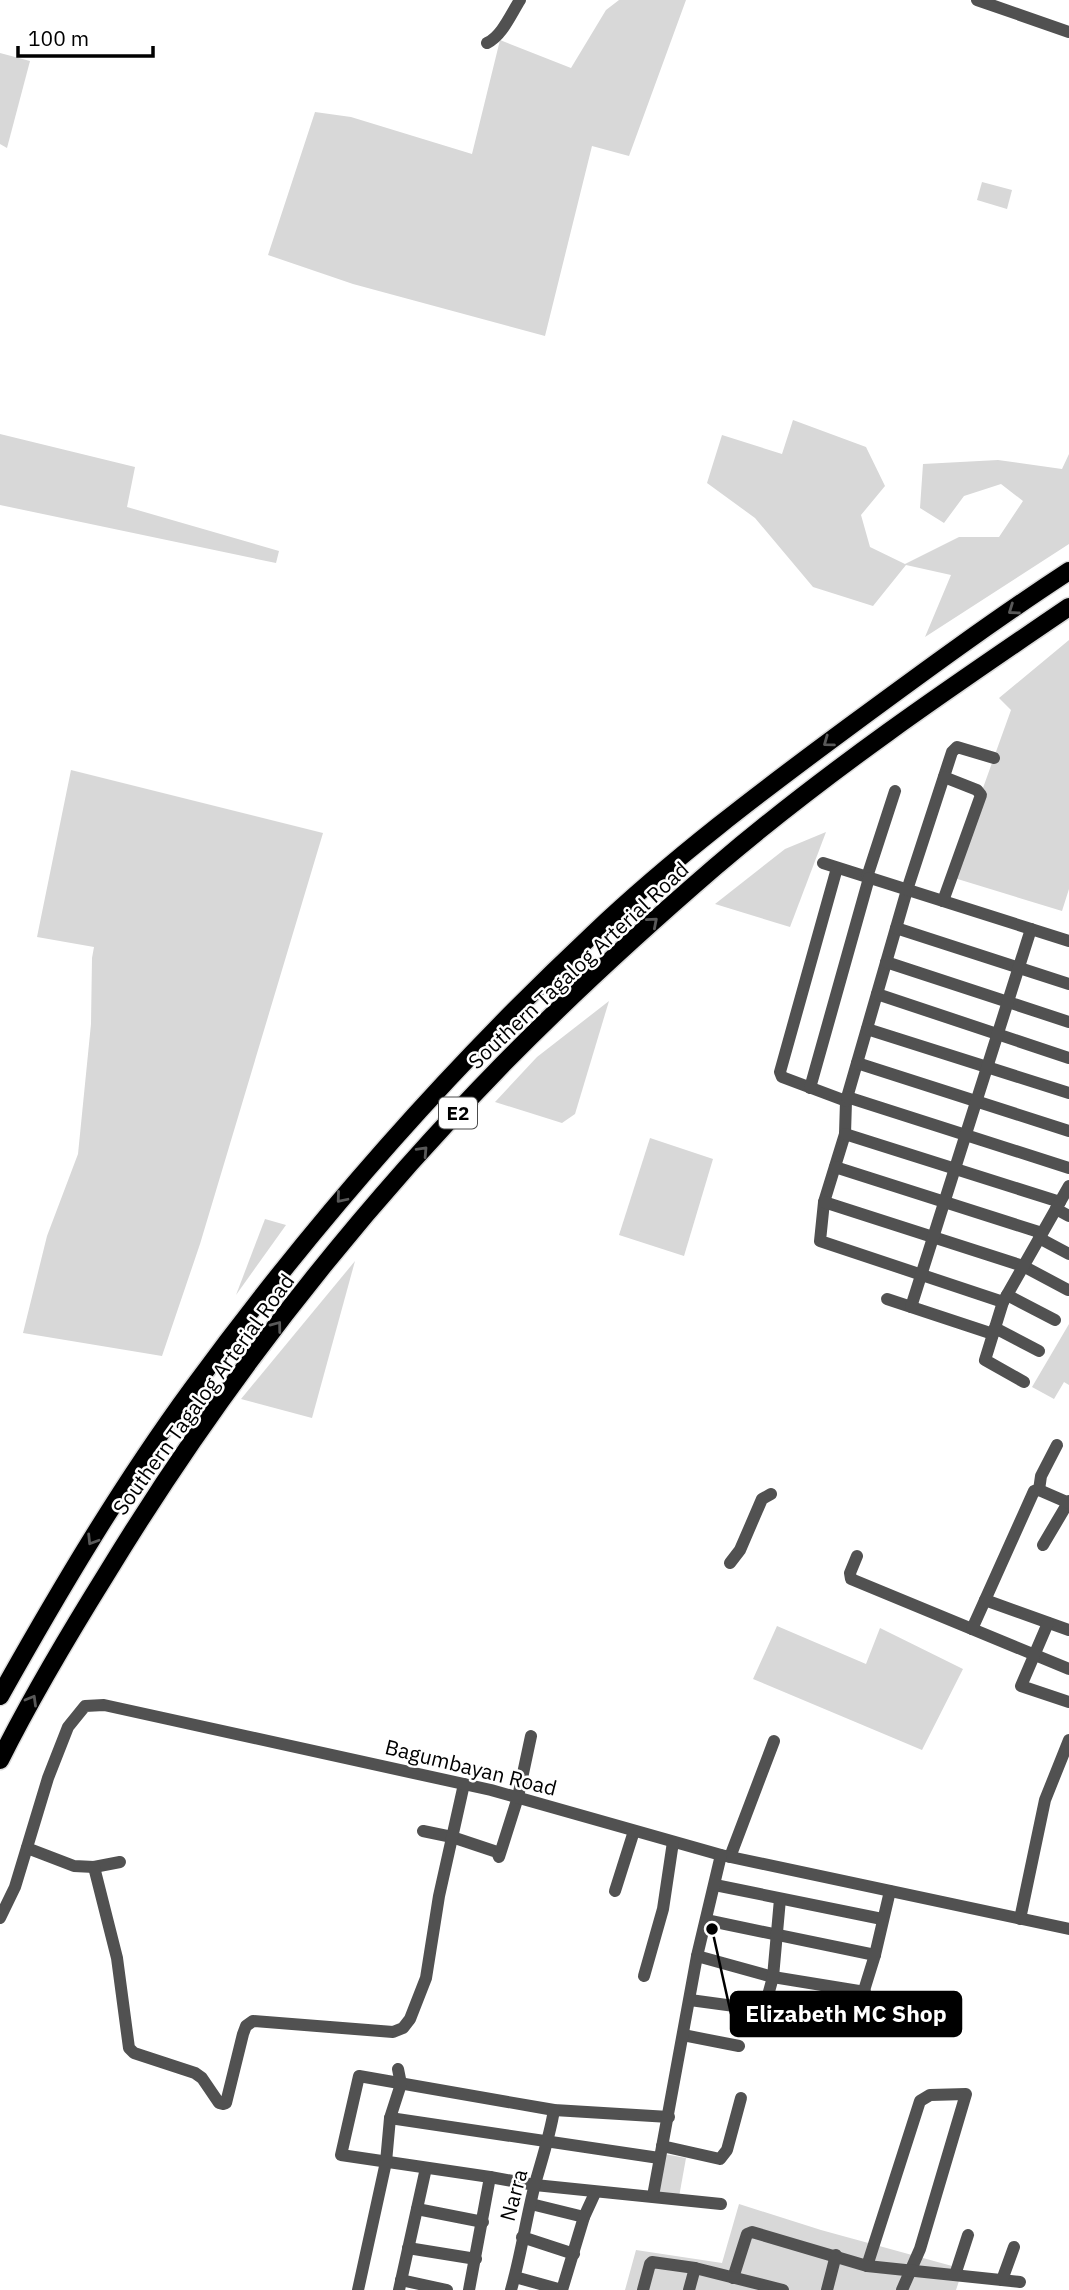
<svg xmlns="http://www.w3.org/2000/svg" width="1069" height="2290" viewBox="0 0 1069 2290" font-family="'IBM Plex Sans',sans-serif">
<rect width="100%" height="100%" fill="#fff"/>
<!-- green -->
<g fill="#d8d8d8">
<path d="M 619,0 L 686,0 L 629,156 L 592,146 L 545,336 L 353,284 L 268,255 L 315,112 L 351,117 L 472,154 L 500,40 L 571,68 L 606,10 Z"/>
<path d="M 0,53 L 30,61 L 7,148 L 0,144 Z"/>
<path d="M 982,182 L 1012,190 L 1007,209 L 977,200 Z"/>
<path d="M 793,420 L 866,447 L 885,486 L 861,515 L 870,547 L 905,564 L 959,537 L 999,537 L 1023,501 L 1001,484 L 964,496 L 944,523 L 920,508 L 923,464 L 998,460 L 1062,469 L 1069,454 L 1069,544 L 925,637 L 951,575 L 906,565 L 873,606 L 813,587 L 755,518 L 707,483 L 722,435 L 782,454 Z"/>
<path d="M 0,434 L 135,467 L 127,507 L 279,551 L 276,563 L 0,505 Z"/>
<path d="M 1069,640 L 1069,889 L 1062,911 L 951,877 L 1011,710 L 999,698 Z"/>
<path d="M 71,770 L 323,833 L 200,1244 L 162,1356 L 23,1333 L 47,1236 L 78,1154 L 91,1024 L 92,958 L 94,947 L 37,937 Z"/>
<path d="M 826,832 L 790,927 L 715,904 L 785,849 Z"/>
<path d="M 609,1001 L 575,1114 L 562,1123 L 495,1102 L 537,1057 Z"/>
<path d="M 650,1138 L 713,1159 L 684,1256 L 619,1235 Z"/>
<path d="M 265,1219 L 286,1225 L 236,1295 Z"/>
<path d="M 355,1261 L 312,1418 L 241,1399 Z"/>
<path d="M 1069,1324 L 1069,1385 L 1064,1382 L 1054,1399 L 1032,1387 Z"/>
<path d="M 777,1626 L 866,1664 L 880,1628 L 963,1669 L 922,1750 L 753,1679 Z"/>
<path d="M 664,2154 L 686,2158 L 679,2197 L 658,2193 Z"/>
<path d="M 739,2204 L 821,2230 L 963,2269 L 956,2290 L 625,2290 L 636,2250 L 722,2263 Z"/>
</g>
<g fill="none" stroke-linecap="round" stroke-linejoin="round">
<!-- highway casing -->
<g stroke="#dbdbdb" stroke-width="21">
<g id="highway">
<path d="M 0,1696 C 59,1591 121,1486 192,1389 C 312,1225 445,1073 593,934 C 673,858 762,791 850,726 C 922,673 994,620 1069,571"/>
<path d="M 0,1760 C 32,1696 69,1634 107,1573 C 219,1389 353,1217 504,1063 C 571,995 642,930 715,867 C 826,772 948,689 1069,607"/>
</g>
</g>
<!-- minor -->
<g stroke="#515151" stroke-width="12">
<path d="M 977,0 L 1069,32"/>
<path d="M 487,43 C 502,36 511,14 520,0"/>
<path d="M 994,758 L 957,747 L 952,752 L 907,890 L 846,1101 L 845,1134 L 824,1202 L 820,1241 L 1003,1302"/>
<path d="M 823,863 L 1069,941"/>
<path d="M 837,868 L 780,1072 L 782,1077 L 846,1101"/>
<path d="M 867,877 L 895,791"/>
<path d="M 943,901 L 981,795 L 977,790 L 944,777"/>
<path d="M 896,928 L 1069,984"/>
<path d="M 886,962 L 1069,1022"/>
<path d="M 877,994 L 1069,1058"/>
<path d="M 867,1029 L 1069,1093"/>
<path d="M 857,1063 L 1069,1131"/>
<path d="M 810,1088 L 869,878"/>
<path d="M 847,1097 L 1069,1168"/>
<path d="M 845,1134 L 1060,1202"/>
<path d="M 835,1167 L 1042,1233"/>
<path d="M 824,1202 L 1023,1266 L 1068,1290"/>
<path d="M 1056,1209 L 1069,1216"/>
<path d="M 1039,1238 L 1069,1254"/>
<path d="M 1007,1295 L 1055,1320"/>
<path d="M 887,1299 L 993,1334"/>
<path d="M 911,1307 L 1031,929"/>
<path d="M 995,1328 L 1039,1351"/>
<path d="M 1024,1382 L 985,1360 L 1003,1302 L 1069,1186"/>
<path d="M 1039,1490 L 1041,1476 L 1057,1445"/>
<path d="M 1043,1545 L 1069,1501"/>
<path d="M 857,1556 L 850,1573 L 851,1579 L 1069,1669"/>
<path d="M 730,1563 L 740,1550 L 762,1499 L 771,1494"/>
<path d="M 985,1600 L 1069,1630"/>
<path d="M 1048,1623 L 1021,1686 L 1069,1702"/>
<path d="M 972,1629 L 1034,1491 L 1039,1490 L 1069,1503"/>
<path d="M 423,1831 L 452,1837 L 497,1852 L 499,1857 L 518,1797 L 531,1736"/>
<path d="M 27,1848 L 74,1866 L 94,1867 L 120,1862"/>
<path d="M 730,1857 L 774,1741"/>
<path d="M 94,1867 L 117,1958 L 129,2048 L 134,2053 L 195,2073 L 202,2078 L 219,2103 L 223,2104 L 226,2103 L 243,2034 L 246,2026 L 253,2021 L 393,2032 L 403,2028 L 410,2019 L 426,1978 L 439,1896 L 464,1784"/>
<path d="M 715,1885 L 882,1919"/>
<path d="M 615,1891 L 634,1831"/>
<path d="M 0,1918 L 15,1887 L 48,1778 L 68,1727 L 85,1706 L 104,1705 L 491,1790 L 721,1855 L 1069,1929"/>
<path d="M 1020,1919 L 1045,1800 L 1069,1740"/>
<path d="M 706,1920 L 875,1955"/>
<path d="M 697,1956 L 773,1977 L 865,1992"/>
<path d="M 644,1976 L 663,1909 L 673,1842"/>
<path d="M 690,2000 L 764,2010 L 852,2029 L 875,1955 L 890,1891"/>
<path d="M 764,2010 L 773,1977 L 780,1899"/>
<path d="M 683,2035 L 739,2046"/>
<path d="M 669,2117 L 554,2110 L 359,2076 L 341,2155 L 490,2177 L 535,2185 L 721,2204"/>
<path d="M 390,2118 L 659,2158"/>
<path d="M 662,2146 L 720,2159 L 727,2150 L 741,2098"/>
<path d="M 653,2196 L 697,1956 L 721,1855"/>
<path d="M 531,2204 L 584,2217"/>
<path d="M 417,2209 L 483,2222"/>
<path d="M 522,2237 L 574,2254"/>
<path d="M 408,2248 L 476,2259"/>
<path d="M 867,2266 L 920,2101 L 930,2095 L 966,2094 L 920,2249 L 902,2290"/>
<path d="M 955,2275 L 968,2235"/>
<path d="M 515,2277 L 562,2290"/>
<path d="M 733,2278 L 747,2234 L 752,2232 L 867,2266 L 1020,2282"/>
<path d="M 401,2280 L 447,2290"/>
<path d="M 1002,2280 L 1014,2247"/>
<path d="M 358,2290 L 386,2162 L 390,2118 L 401,2084 L 398,2069"/>
<path d="M 399,2290 L 426,2168"/>
<path d="M 469,2290 L 490,2177"/>
<path d="M 511,2290 C 521,2255 526,2219 535,2184 C 542,2159 550,2135 554,2110"/>
<path d="M 562,2290 L 584,2217 L 595,2193"/>
<path d="M 643,2290 L 650,2264 L 652,2262 L 695,2268 L 783,2290"/>
<path d="M 689,2290 L 695,2268"/>
<path d="M 827,2290 L 836,2255"/>
</g>
<!-- highway -->
<use href="#highway" stroke="#000" stroke-width="18"/>
</g>
<!-- one-way arrows -->
<defs><path id="oneway-chevron" d="M-2-3.5L2.5 0L-2 3.5" fill="none" stroke-width="1.6" stroke-linecap="round" stroke-linejoin="round" transform="scale(1.75)"/></defs>
<g stroke="#595959">
<use href="#oneway-chevron" transform="translate(1013 610) rotate(145)"/>
<use href="#oneway-chevron" transform="translate(828 742) rotate(144)"/>
<use href="#oneway-chevron" transform="translate(653 922) rotate(-41)"/>
<use href="#oneway-chevron" transform="translate(423 1151) rotate(-47)"/>
<use href="#oneway-chevron" transform="translate(341 1198) rotate(130)"/>
<use href="#oneway-chevron" transform="translate(277 1326) rotate(-53)"/>
<use href="#oneway-chevron" transform="translate(92 1540) rotate(122)"/>
<use href="#oneway-chevron" transform="translate(32 1700) rotate(-60)"/>
</g>
<g text-anchor="middle" dominant-baseline="central" stroke-width="5" stroke-linejoin="round" paint-order="stroke">
<!-- shield labels -->
<rect fill="#fff" stroke="#4c4c4c" stroke-width="2" x="439" y="1097.5" width="38" height="31" rx="5"/>
<g font-size="19" font-weight="bold" fill="#000">
<text x="458" y="1113">E2</text>
</g>
<!-- street labels -->
<g font-size="21" fill="#000" stroke="#fff">
<text transform="translate(578 965) rotate(-43)">Southern Tagalog Arterial Road</text>
<text transform="translate(203 1394) rotate(-54)">Southern Tagalog Arterial Road</text>
<text transform="translate(471 1767) rotate(14)">Bagumbayan Road</text>
<text transform="translate(513 2195) rotate(-75)">Narra</text>
</g>
</g>
<!-- callouts -->
<path fill="none" stroke="#000" stroke-width="2.5" d="M712 1929L731 2014"/>
<circle fill="#000" stroke="#fff" stroke-width="2.5" cx="712" cy="1929" r="7"/>
<rect fill="#000" stroke="#000" stroke-width="2.5" x="731" y="1992" width="230" height="44" rx="7"/>
<g font-size="23" text-anchor="middle" font-weight="bold" fill="#fff">
<text x="846" y="2022">Elizabeth MC Shop</text>
</g>
<!-- scale -->
<path d="M18 46v10h135v-10" fill="none" stroke="#000000" stroke-width="3.5"/>
<text x="28" y="46" font-size="21" fill="#000000" stroke="#ffffff" stroke-width="5" paint-order="stroke">100 m</text>
</svg>
